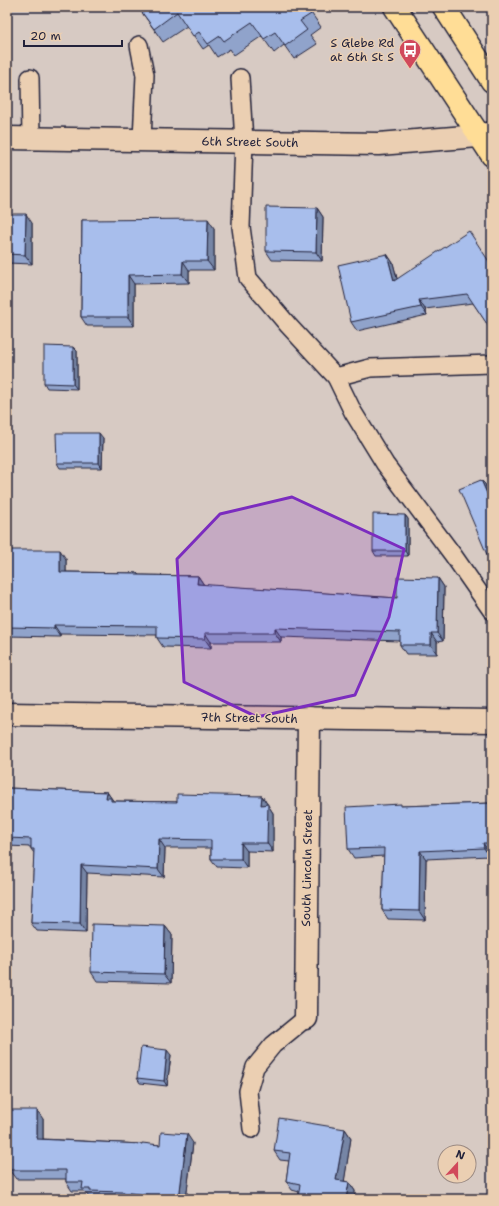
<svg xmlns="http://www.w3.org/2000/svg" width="499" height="1206" viewBox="0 0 499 1206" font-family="'Shantell Sans',sans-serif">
<rect width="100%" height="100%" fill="#d7cac3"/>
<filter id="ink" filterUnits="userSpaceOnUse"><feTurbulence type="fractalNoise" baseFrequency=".025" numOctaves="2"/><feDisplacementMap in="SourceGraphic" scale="8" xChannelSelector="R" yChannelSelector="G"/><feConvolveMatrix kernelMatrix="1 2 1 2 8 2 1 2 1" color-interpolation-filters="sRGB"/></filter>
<g filter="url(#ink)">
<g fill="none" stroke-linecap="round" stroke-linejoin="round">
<!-- lane casing -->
<g stroke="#22223b" stroke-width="20">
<g id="lane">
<path d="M 139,45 L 145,75 L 142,140"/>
<path d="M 30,78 L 31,138"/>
<path d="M 240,78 L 244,141 L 241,227 L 248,278 L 288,325 L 336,377 L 353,412 L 385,464 L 453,555 L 492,611"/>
<path d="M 336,377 L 370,368 L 492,364"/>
<path d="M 252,1129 L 248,1091 L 255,1067 L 273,1045 L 306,1018"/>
</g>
</g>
<!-- street casing -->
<g stroke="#22223b" stroke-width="25">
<g id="street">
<path d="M 7,138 L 379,144 L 478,136 L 492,133"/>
<path d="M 7,714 L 492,721"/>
<path d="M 306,1018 L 309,718"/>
</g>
</g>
<!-- primary casing -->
<g stroke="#22223b" stroke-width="25">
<g id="primary">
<path d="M 395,7 L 492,155"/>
<path d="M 444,7 L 492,81"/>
</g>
</g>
<!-- lane -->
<use href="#lane" stroke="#ebcfb2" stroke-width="17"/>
<!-- street -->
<use href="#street" stroke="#ebcfb2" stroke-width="22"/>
<!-- primary -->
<use href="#primary" stroke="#ffdd96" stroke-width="22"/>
</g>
<!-- wall -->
<g fill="#90a3cb" stroke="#22223b">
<path d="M 129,7 L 137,7 L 132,10 Z"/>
<path d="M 138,7 L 307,7 L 321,27 L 310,35 L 317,44 L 294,59 L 284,45 L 274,53 L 262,36 L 234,55 L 230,49 L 217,57 L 209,45 L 203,49 L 187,26 L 163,42 Z"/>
<path d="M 317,208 L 323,217 L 322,261 L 272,260 L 266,251 Z"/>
<path d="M 7,214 L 32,223 L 32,264 L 7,263 Z"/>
<path d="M 82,220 L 214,228 L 214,270 L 189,270 L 189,283 L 134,284 L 134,326 L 87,326 L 81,317 Z"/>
<path d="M 387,254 L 393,263 L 397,279 L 492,265 L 492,331 L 473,303 L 425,309 L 427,315 L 357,331 L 351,322 Z"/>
<path d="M 73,347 L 77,351 L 77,389 L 47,388 L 44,383 Z"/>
<path d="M 103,438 L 102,468 L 60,468 L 57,463 Z"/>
<path d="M 481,480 L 485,484 L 492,502 L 492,561 L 491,562 L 488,557 Z"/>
<path d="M 405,515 L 408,519 L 408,556 L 376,556 L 373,551 Z"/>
<path d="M 66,559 L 66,572 L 137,573 L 139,575 L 198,576 L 204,585 L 397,598 L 438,578 L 444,587 L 443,641 L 437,642 L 437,654 L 406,654 L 400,645 L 400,641 L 281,637 L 281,642 L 211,642 L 211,648 L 163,647 L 157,638 L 157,635 L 60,634 L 60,637 L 7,636 L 7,569 Z"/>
<path d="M 7,788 L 107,792 L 113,801 L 177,802 L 262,796 L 273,813 L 273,852 L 247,851 L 247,868 L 217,867 L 211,859 L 211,848 L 165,848 L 164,877 L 87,873 L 86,933 L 37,931 L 31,923 L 34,853 L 31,849 L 31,847 L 7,846 Z"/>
<path d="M 492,803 L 492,852 L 489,852 L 489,856 L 426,859 L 425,920 L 388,919 L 382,910 L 384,856 L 354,858 L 348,849 L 402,806 Z"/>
<path d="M 165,926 L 172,935 L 171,983 L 97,981 L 91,972 Z"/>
<path d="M 171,1055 L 167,1086 L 140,1083 L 137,1078 Z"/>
<path d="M 7,1110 L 43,1119 L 43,1139 L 160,1145 L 193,1143 L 186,1199 L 96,1199 L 95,1198 L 89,1197 L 84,1191 L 72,1191 L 66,1182 L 66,1179 L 16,1179 L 10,1171 L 7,1171 Z"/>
<path d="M 345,1129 L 351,1138 L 344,1181 L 349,1182 L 355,1191 L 354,1199 L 305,1199 L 299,1192 L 292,1190 L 286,1181 L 289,1161 L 280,1160 L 274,1151 Z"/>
</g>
<!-- shaded-wall -->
<g fill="#7685a5" stroke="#22223b">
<path d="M 317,208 L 323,217 L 322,261 L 316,252 Z"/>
<path d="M 26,214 L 32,223 L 32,264 L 25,255 Z"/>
<path d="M 208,219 L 214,228 L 214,270 L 207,261 Z"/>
<path d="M 387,254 L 393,263 L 400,290 L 394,281 Z"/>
<path d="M 183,261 L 189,270 L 189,283 L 182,274 Z"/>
<path d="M 128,275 L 134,284 L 134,326 L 128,317 Z"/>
<path d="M 419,300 L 425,309 L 427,315 L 421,307 Z"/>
<path d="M 73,347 L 77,351 L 77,389 L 73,384 Z"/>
<path d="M 99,433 L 103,438 L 102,468 L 99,463 Z"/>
<path d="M 481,480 L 485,484 L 492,502 L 492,505 Z"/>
<path d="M 405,515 L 408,519 L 408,556 L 405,551 Z"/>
<path d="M 60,550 L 66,559 L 66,580 L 60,572 Z"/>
<path d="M 198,576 L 204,585 L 197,584 Z"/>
<path d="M 438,578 L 444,587 L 443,641 L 437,633 Z"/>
<path d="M 54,625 L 60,634 L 60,637 L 54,628 Z"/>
<path d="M 275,628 L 281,637 L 281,642 L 275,633 Z"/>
<path d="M 205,633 L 211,642 L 211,648 L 205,639 Z"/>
<path d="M 431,633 L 437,642 L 437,654 L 431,645 Z"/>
<path d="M 107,792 L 117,806 L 106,798 Z"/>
<path d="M 262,796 L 273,813 L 273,852 L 267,843 L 261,805 Z"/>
<path d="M 159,839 L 165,848 L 164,877 L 158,869 Z"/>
<path d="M 241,843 L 247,851 L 247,868 L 241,859 Z"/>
<path d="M 483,843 L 489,852 L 489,856 L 484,848 Z"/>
<path d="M 420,851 L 426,859 L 425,920 L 419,911 Z"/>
<path d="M 81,865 L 87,873 L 86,933 L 80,924 Z"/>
<path d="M 165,926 L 172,935 L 171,983 L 164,974 Z"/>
<path d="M 167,1050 L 171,1055 L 167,1086 L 164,1081 Z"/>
<path d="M 37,1110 L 43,1119 L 43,1148 L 37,1139 Z"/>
<path d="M 345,1129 L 351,1138 L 343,1189 L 336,1180 Z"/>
<path d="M 187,1134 L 193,1143 L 186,1199 L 179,1199 Z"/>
<path d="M 349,1182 L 355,1191 L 354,1199 L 346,1199 Z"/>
</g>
<!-- building -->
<g fill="#a8beec" stroke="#22223b">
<path d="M 138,7 L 307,7 L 311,14 L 300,21 L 307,30 L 285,46 L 275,32 L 264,39 L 252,22 L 224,41 L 220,36 L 208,44 L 199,32 L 193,36 L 177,12 L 154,29 Z"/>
<path d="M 266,207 L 317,208 L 316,252 L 266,251 Z"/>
<path d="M 7,214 L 26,214 L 25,255 L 7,254 Z"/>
<path d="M 208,219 L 207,261 L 183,261 L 182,274 L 128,275 L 128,317 L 81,317 L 82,220 Z"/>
<path d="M 469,231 L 492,266 L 492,325 L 489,327 L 467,294 L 419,300 L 421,307 L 351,322 L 338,265 L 387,254 L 394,281 Z"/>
<path d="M 44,346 L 73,347 L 73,384 L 44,383 Z"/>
<path d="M 56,433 L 99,433 L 99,463 L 57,463 Z"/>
<path d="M 481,480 L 492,505 L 492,555 L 488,557 L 459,489 Z"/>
<path d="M 373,514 L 405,515 L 405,551 L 373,551 Z"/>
<path d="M 8,550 L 60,550 L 60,572 L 137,573 L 137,575 L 198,576 L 197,584 L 397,598 L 397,577 L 438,578 L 437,633 L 431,633 L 431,645 L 400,645 L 400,632 L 275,628 L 275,633 L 205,633 L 205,639 L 157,638 L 157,626 L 54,625 L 54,628 L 7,627 Z"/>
<path d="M 7,788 L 107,792 L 106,798 L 111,798 L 111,801 L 177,802 L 177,794 L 262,796 L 261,805 L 268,804 L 267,843 L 241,843 L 241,859 L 211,859 L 211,840 L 159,839 L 158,869 L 81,865 L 80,924 L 31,923 L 34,849 L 31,849 L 31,839 L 7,838 Z"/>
<path d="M 492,803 L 492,843 L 483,843 L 484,848 L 420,851 L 419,911 L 382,910 L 384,848 L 348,849 L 346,807 L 401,804 L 401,806 Z"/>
<path d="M 92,924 L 165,926 L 164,974 L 91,972 Z"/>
<path d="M 141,1047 L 167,1050 L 164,1081 L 137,1078 Z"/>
<path d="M 7,1110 L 37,1110 L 37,1139 L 142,1144 L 142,1143 L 160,1145 L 161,1132 L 187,1134 L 179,1199 L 122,1192 L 90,1191 L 90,1189 L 82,1189 L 83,1182 L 66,1182 L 66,1170 L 10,1170 L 9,1162 L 7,1162 Z"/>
<path d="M 279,1118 L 345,1129 L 336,1180 L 349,1182 L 346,1199 L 305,1199 L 298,1198 L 300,1184 L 286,1181 L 290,1153 L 274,1151 Z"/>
</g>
</g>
<!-- marked area -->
<path fill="#7b2cbf" fill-opacity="0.2" stroke="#7b2cbf" stroke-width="3" stroke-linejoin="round" d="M 292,497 L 404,549 L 389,617 L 355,695 L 257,717 L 184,682 L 177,559 L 220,514 Z"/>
<!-- icons -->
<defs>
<g id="bus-pin" transform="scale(1.15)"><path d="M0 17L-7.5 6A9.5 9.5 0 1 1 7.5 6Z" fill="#d1495b" stroke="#ebcfb2"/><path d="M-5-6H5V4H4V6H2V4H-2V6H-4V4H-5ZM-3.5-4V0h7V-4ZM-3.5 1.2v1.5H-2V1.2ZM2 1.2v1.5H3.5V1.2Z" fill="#fff"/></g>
</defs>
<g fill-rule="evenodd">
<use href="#bus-pin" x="410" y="50"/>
</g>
<g text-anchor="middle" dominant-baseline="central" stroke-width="3" stroke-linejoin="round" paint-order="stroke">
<!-- poi labels -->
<g font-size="12" fill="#22223b" stroke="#ebcfb2" text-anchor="end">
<text x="394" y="43">S Glebe Rd<tspan x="394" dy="14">at 6th St S</tspan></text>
</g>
<!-- street labels -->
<g font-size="12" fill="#22223b" stroke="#ebcfb2">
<text transform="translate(250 142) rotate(1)">6th Street South</text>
<text transform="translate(249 718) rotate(1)">7th Street South</text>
<text transform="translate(307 868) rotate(-89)">South Lincoln Street</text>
</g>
</g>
<!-- margin -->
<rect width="499" height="1206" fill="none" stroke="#ebcfb2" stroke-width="24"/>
<rect x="12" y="12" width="475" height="1182" fill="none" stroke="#22223b" stroke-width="1.5" filter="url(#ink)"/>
<!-- north arrow -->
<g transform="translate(457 1164) rotate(21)"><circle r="19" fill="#ebcfb2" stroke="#9b8a82"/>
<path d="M0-3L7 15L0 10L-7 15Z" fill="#d1495b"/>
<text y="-6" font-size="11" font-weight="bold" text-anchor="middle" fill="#22223b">N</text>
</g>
<!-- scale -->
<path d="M24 40v6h98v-6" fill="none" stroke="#22223b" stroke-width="2"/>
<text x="30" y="40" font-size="12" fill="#22223b" stroke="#ebcfb2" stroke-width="3" paint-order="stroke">20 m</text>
</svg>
